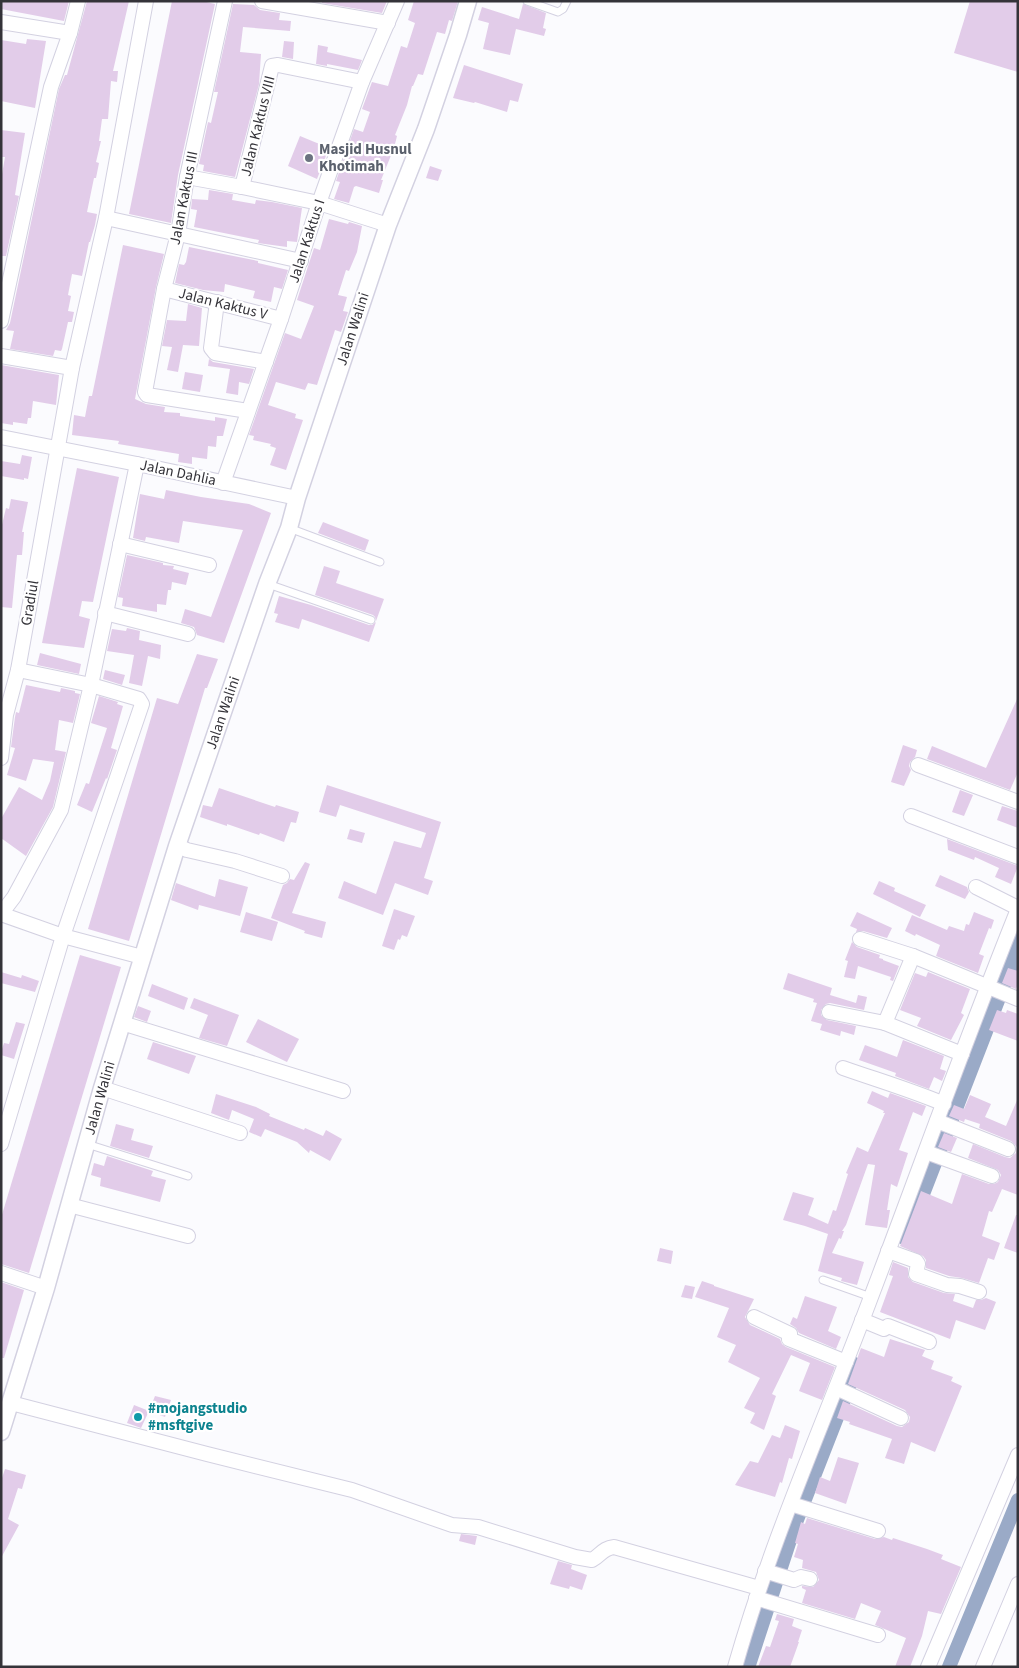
<svg xmlns="http://www.w3.org/2000/svg" width="1019" height="1668" viewBox="0 0 1019 1668" font-family="'Source Sans 3',sans-serif">
<rect width="100%" height="100%" fill="#fbfbfe"/>
<g fill="none" stroke-linecap="round" stroke-linejoin="round">
<!-- canal -->
<path stroke="#9aaac7" stroke-width="14" d="M 949,1667 L 1018,1500"/>
<!-- river -->
<g stroke="#9aaac7" stroke-width="24">
<path d="M 903,1232 L 1018,935"/>
<path d="M 743,1667 L 790,1524 L 851,1368"/>
</g>
</g>
<!-- building -->
<g fill="#e2cce9">
<path d="M 1,1 L 69,1 L 64,21 L 1,9 Z"/>
<path d="M 87,1 L 129,1 L 113,71 L 118,71 L 117,82 L 111,81 L 108,119 L 102,119 L 99,141 L 101,141 L 96,162 L 99,163 L 96,178 L 94,178 L 87,212 L 97,214 L 95,225 L 90,242 L 89,242 L 82,276 L 72,274 L 68,295 L 71,296 L 68,311 L 74,312 L 72,322 L 68,322 L 62,349 L 61,351 L 55,350 L 53,356 L 10,349 L 14,331 L 6,330 L 10,323 L 59,89 L 65,75 L 67,75 Z"/>
<path d="M 172,1 L 202,1 L 215,4 L 178,175 L 171,223 L 129,214 Z"/>
<path d="M 322,1 L 387,1 L 382,13 L 322,3 Z"/>
<path d="M 414,1 L 458,1 L 452,21 L 449,20 L 445,34 L 437,32 L 423,75 L 418,74 L 413,86 L 412,86 L 407,105 L 395,135 L 397,136 L 394,148 L 381,180 L 383,180 L 379,193 L 356,186 L 354,187 L 349,203 L 334,199 L 340,182 L 336,181 L 354,129 L 363,132 L 370,112 L 362,109 L 372,82 L 388,86 L 401,46 L 407,48 L 415,23 L 408,20 Z"/>
<path d="M 970,1 L 1018,1 L 1018,72 L 954,53 Z"/>
<path d="M 233,4 L 254,5 L 260,10 L 280,13 L 279,20 L 291,21 L 290,31 L 243,27 L 240,52 L 261,54 L 259,84 L 235,177 L 203,171 L 204,165 L 199,164 L 208,122 L 211,123 L 218,92 L 214,92 Z"/>
<path d="M 523,4 L 546,13 L 543,28 L 546,29 L 544,36 L 516,29 L 510,55 L 483,49 L 489,23 L 478,20 L 482,7 L 519,19 Z"/>
<path d="M 27,39 L 46,41 L 35,108 L 1,101 L 1,40 L 26,44 Z"/>
<path d="M 284,41 L 294,42 L 293,59 L 282,57 Z"/>
<path d="M 318,45 L 328,47 L 327,52 L 362,60 L 358,70 L 327,64 L 327,66 L 316,64 Z"/>
<path d="M 464,65 L 523,84 L 518,102 L 510,100 L 507,112 L 475,102 L 474,103 L 453,98 Z"/>
<path d="M 1,130 L 25,133 L 15,195 L 19,196 L 6,256 L 1,256 L 1,180 L 5,157 L 1,157 Z"/>
<path d="M 300,136 L 329,148 L 317,179 L 288,166 Z"/>
<path d="M 430,166 L 442,170 L 438,181 L 426,178 Z"/>
<path d="M 209,190 L 233,194 L 232,200 L 255,204 L 256,200 L 272,202 L 302,208 L 297,242 L 287,241 L 287,247 L 265,244 L 258,243 L 259,240 L 194,227 L 197,210 L 191,209 L 192,199 L 208,200 Z"/>
<path d="M 329,219 L 348,224 L 349,222 L 362,226 L 357,252 L 349,271 L 346,270 L 338,295 L 347,297 L 343,311 L 348,312 L 341,332 L 335,330 L 317,385 L 308,383 L 305,390 L 276,382 L 268,405 L 296,414 L 295,418 L 303,420 L 286,470 L 270,465 L 276,448 L 270,446 L 271,444 L 253,440 L 254,436 L 249,435 L 285,333 L 301,339 L 314,306 L 297,300 L 313,251 L 314,248 L 320,250 Z"/>
<path d="M 123,245 L 164,254 L 156,287 L 135,399 L 146,404 L 165,407 L 164,412 L 180,413 L 180,416 L 215,421 L 215,417 L 227,419 L 223,436 L 217,436 L 216,447 L 208,446 L 207,459 L 192,457 L 192,464 L 178,462 L 179,454 L 118,444 L 119,441 L 72,435 L 74,415 L 85,417 L 89,396 L 92,396 Z"/>
<path d="M 189,247 L 258,261 L 258,263 L 288,270 L 282,289 L 274,287 L 271,302 L 253,298 L 255,291 L 225,284 L 224,292 L 203,290 L 175,283 L 179,264 L 184,265 L 186,262 Z"/>
<path d="M 188,304 L 202,308 L 199,346 L 183,345 L 178,372 L 167,370 L 172,347 L 162,346 L 167,320 L 186,321 Z"/>
<path d="M 209,359 L 213,362 L 254,369 L 249,384 L 239,382 L 238,395 L 226,393 L 230,369 L 208,366 Z"/>
<path d="M 1,365 L 59,375 L 56,405 L 33,401 L 31,418 L 28,418 L 27,424 L 13,422 L 13,425 L 1,423 Z"/>
<path d="M 185,372 L 203,375 L 200,392 L 182,389 Z"/>
<path d="M 22,455 L 32,457 L 28,479 L 24,478 L 24,480 L 1,476 L 1,461 L 20,464 Z"/>
<path d="M 77,468 L 119,477 L 93,602 L 82,601 L 79,616 L 90,619 L 84,648 L 42,643 Z"/>
<path d="M 166,490 L 201,497 L 249,504 L 271,513 L 224,643 L 197,635 L 194,627 L 181,623 L 185,609 L 211,617 L 243,530 L 183,521 L 179,543 L 146,537 L 145,541 L 133,538 L 140,494 L 164,499 Z"/>
<path d="M 11,499 L 28,502 L 22,532 L 24,532 L 22,555 L 17,555 L 12,608 L 1,607 L 1,529 L 6,508 L 9,509 Z"/>
<path d="M 323,522 L 369,540 L 365,551 L 318,533 Z"/>
<path d="M 127,555 L 163,563 L 163,565 L 174,566 L 173,569 L 189,573 L 186,585 L 172,582 L 171,590 L 168,590 L 166,605 L 157,604 L 157,612 L 122,606 L 123,598 L 118,597 Z"/>
<path d="M 324,566 L 340,571 L 336,583 L 384,599 L 376,621 L 375,617 L 373,615 L 315,595 Z"/>
<path d="M 279,596 L 311,605 L 369,625 L 372,625 L 376,622 L 369,642 L 302,619 L 299,629 L 275,622 L 278,614 L 274,613 Z"/>
<path d="M 127,628 L 140,631 L 139,640 L 161,645 L 160,659 L 148,656 L 142,686 L 129,683 L 134,655 L 107,651 L 112,629 L 126,631 Z"/>
<path d="M 40,653 L 81,664 L 79,674 L 37,665 Z"/>
<path d="M 197,654 L 218,659 L 207,688 L 205,688 L 129,941 L 88,929 L 157,698 L 178,704 Z"/>
<path d="M 105,670 L 125,675 L 122,685 L 103,679 Z"/>
<path d="M 26,685 L 60,692 L 61,688 L 75,691 L 75,693 L 80,694 L 73,723 L 59,720 L 55,750 L 66,752 L 53,807 L 26,856 L 1,838 L 1,819 L 19,787 L 42,800 L 50,781 L 54,762 L 33,759 L 26,781 L 7,775 L 15,748 L 11,747 L 15,717 L 16,712 L 19,713 Z"/>
<path d="M 99,696 L 118,702 L 117,704 L 123,706 L 111,748 L 117,750 L 107,779 L 106,778 L 92,812 L 77,805 L 86,783 L 89,784 L 107,728 L 91,723 Z"/>
<path d="M 1018,697 L 1018,772 L 1010,790 L 927,759 L 932,746 L 986,768 Z"/>
<path d="M 903,745 L 917,750 L 915,757 L 910,762 L 909,766 L 911,770 L 904,786 L 891,782 Z"/>
<path d="M 327,785 L 441,822 L 424,878 L 433,881 L 428,895 L 395,883 L 383,915 L 338,898 L 344,881 L 376,894 L 394,841 L 421,848 L 426,833 L 340,805 L 336,817 L 319,812 Z"/>
<path d="M 219,788 L 275,807 L 276,805 L 299,812 L 296,823 L 291,822 L 284,842 L 260,833 L 259,835 L 227,824 L 227,826 L 200,817 L 203,805 L 212,807 Z"/>
<path d="M 960,790 L 973,795 L 964,816 L 952,812 Z"/>
<path d="M 1002,806 L 1018,811 L 1018,828 L 997,820 Z"/>
<path d="M 350,829 L 365,833 L 362,843 L 347,839 Z"/>
<path d="M 947,839 L 1018,866 L 1011,884 L 995,877 L 999,868 L 975,857 L 974,860 L 948,850 Z"/>
<path d="M 305,862 L 310,864 L 292,913 L 326,922 L 322,938 L 304,933 L 305,931 L 271,918 L 283,885 L 287,883 L 290,879 L 294,880 Z"/>
<path d="M 940,875 L 967,887 L 969,892 L 965,899 L 935,886 Z"/>
<path d="M 219,879 L 248,887 L 240,916 L 199,905 L 198,910 L 171,900 L 176,883 L 215,897 Z"/>
<path d="M 879,881 L 895,888 L 894,891 L 926,905 L 920,917 L 873,894 Z"/>
<path d="M 394,909 L 415,916 L 407,937 L 402,935 L 400,940 L 398,939 L 394,950 L 382,946 Z"/>
<path d="M 246,912 L 278,922 L 272,941 L 240,932 Z"/>
<path d="M 857,912 L 892,928 L 887,938 L 863,931 L 856,932 L 857,929 L 850,926 Z"/>
<path d="M 974,912 L 994,920 L 991,929 L 989,928 L 979,954 L 984,956 L 978,973 L 936,956 L 940,945 L 916,934 L 915,936 L 905,931 L 912,915 L 947,930 L 949,926 L 964,931 L 966,924 L 969,925 Z"/>
<path d="M 852,942 L 857,947 L 880,955 L 879,958 L 883,959 L 883,960 L 899,966 L 893,981 L 890,980 L 891,977 L 858,966 L 855,979 L 844,977 L 848,961 L 845,960 Z"/>
<path d="M 80,955 L 121,967 L 29,1273 L 1,1264 L 1,1218 Z"/>
<path d="M 1008,968 L 1018,971 L 1018,984 L 1016,989 L 1002,983 Z"/>
<path d="M 1,972 L 21,978 L 22,975 L 39,981 L 35,992 L 1,983 Z"/>
<path d="M 928,972 L 970,989 L 961,1013 L 964,1015 L 951,1040 L 917,1026 L 921,1018 L 900,1010 L 915,973 L 926,977 Z"/>
<path d="M 788,973 L 832,988 L 830,995 L 856,1003 L 858,995 L 867,997 L 864,1010 L 830,1003 L 826,1004 L 821,1010 L 821,1015 L 827,1020 L 856,1026 L 854,1035 L 841,1031 L 840,1036 L 820,1030 L 822,1024 L 811,1021 L 817,1003 L 813,1002 L 814,999 L 783,989 Z"/>
<path d="M 152,984 L 188,998 L 184,1010 L 148,996 Z"/>
<path d="M 194,998 L 239,1015 L 227,1046 L 199,1038 L 208,1015 L 190,1008 Z"/>
<path d="M 138,1006 L 151,1011 L 147,1022 L 134,1017 Z"/>
<path d="M 997,1010 L 1006,1013 L 1007,1010 L 1018,1014 L 1018,1041 L 989,1030 Z"/>
<path d="M 258,1019 L 299,1039 L 287,1062 L 246,1042 Z"/>
<path d="M 16,1022 L 25,1024 L 14,1059 L 1,1055 L 1,1052 L 4,1043 L 9,1044 Z"/>
<path d="M 903,1040 L 944,1056 L 940,1069 L 946,1071 L 942,1081 L 934,1077 L 929,1089 L 895,1076 L 896,1073 L 859,1060 L 865,1045 L 897,1057 Z"/>
<path d="M 153,1042 L 196,1056 L 189,1074 L 147,1059 Z"/>
<path d="M 872,1091 L 888,1098 L 890,1093 L 926,1106 L 922,1116 L 913,1112 L 899,1150 L 908,1153 L 897,1187 L 891,1184 L 887,1210 L 890,1210 L 887,1228 L 865,1225 L 875,1165 L 868,1164 L 846,1225 L 842,1231 L 844,1231 L 841,1239 L 839,1238 L 832,1253 L 864,1262 L 857,1285 L 841,1281 L 842,1278 L 818,1271 L 828,1234 L 805,1226 L 783,1220 L 793,1192 L 814,1198 L 808,1215 L 828,1224 L 833,1210 L 836,1211 L 848,1174 L 846,1173 L 857,1147 L 868,1152 L 885,1113 L 883,1113 L 884,1111 L 867,1103 Z"/>
<path d="M 216,1094 L 256,1107 L 270,1114 L 269,1116 L 304,1130 L 305,1128 L 323,1136 L 326,1130 L 342,1139 L 330,1161 L 310,1150 L 309,1153 L 297,1142 L 265,1129 L 261,1137 L 249,1132 L 254,1119 L 232,1110 L 229,1120 L 211,1113 Z"/>
<path d="M 970,1095 L 991,1104 L 985,1117 L 1006,1126 L 1018,1098 L 1018,1195 L 1002,1189 L 992,1212 L 989,1211 L 982,1236 L 1000,1243 L 994,1260 L 988,1258 L 979,1283 L 962,1278 L 949,1276 L 926,1268 L 926,1260 L 923,1256 L 900,1246 L 921,1191 L 952,1204 L 962,1174 L 989,1184 L 994,1184 L 998,1182 L 1001,1175 L 998,1170 L 968,1158 L 973,1144 L 1005,1157 L 1010,1158 L 1016,1153 L 1017,1147 L 1011,1141 L 979,1128 L 980,1124 L 965,1119 L 964,1122 L 949,1116 L 954,1105 L 964,1109 Z"/>
<path d="M 116,1124 L 134,1129 L 131,1140 L 153,1146 L 149,1158 L 110,1146 Z"/>
<path d="M 944,1133 L 957,1138 L 951,1152 L 938,1147 Z"/>
<path d="M 107,1156 L 153,1171 L 151,1176 L 166,1180 L 160,1202 L 100,1186 L 101,1178 L 91,1175 L 94,1163 L 104,1166 Z"/>
<path d="M 1016,1215 L 1018,1215 L 1018,1253 L 1004,1248 Z"/>
<path d="M 660,1248 L 673,1251 L 671,1264 L 657,1261 Z"/>
<path d="M 893,1262 L 908,1268 L 908,1277 L 913,1282 L 944,1293 L 955,1294 L 953,1301 L 973,1308 L 976,1300 L 981,1300 L 986,1298 L 996,1302 L 985,1330 L 956,1320 L 950,1339 L 880,1312 L 893,1276 L 889,1275 Z"/>
<path d="M 702,1281 L 714,1285 L 714,1286 L 754,1299 L 745,1317 L 750,1325 L 780,1339 L 782,1344 L 786,1347 L 835,1367 L 822,1400 L 799,1391 L 810,1363 L 791,1355 L 772,1394 L 776,1396 L 764,1430 L 750,1423 L 755,1413 L 744,1408 L 760,1378 L 728,1362 L 736,1345 L 717,1337 L 729,1308 L 695,1297 Z"/>
<path d="M 1,1282 L 24,1290 L 4,1358 L 1,1358 Z"/>
<path d="M 685,1285 L 695,1287 L 692,1299 L 681,1297 Z"/>
<path d="M 805,1296 L 837,1307 L 828,1331 L 841,1337 L 836,1349 L 799,1333 L 796,1328 L 790,1324 L 793,1317 L 797,1319 Z"/>
<path d="M 890,1339 L 925,1350 L 922,1356 L 934,1361 L 931,1369 L 953,1377 L 951,1381 L 962,1386 L 935,1452 L 911,1442 L 904,1464 L 885,1458 L 892,1439 L 849,1424 L 850,1422 L 837,1418 L 843,1401 L 897,1426 L 902,1427 L 909,1422 L 910,1417 L 905,1410 L 848,1384 L 861,1348 L 884,1357 Z"/>
<path d="M 155,1396 L 171,1400 L 165,1417 L 149,1411 Z"/>
<path d="M 134,1405 L 149,1411 L 141,1428 L 127,1423 Z"/>
<path d="M 785,1425 L 800,1431 L 792,1459 L 789,1458 L 782,1483 L 780,1482 L 775,1497 L 735,1485 L 750,1461 L 758,1463 L 772,1435 L 780,1438 Z"/>
<path d="M 838,1457 L 859,1463 L 846,1504 L 815,1493 L 820,1477 L 830,1481 Z"/>
<path d="M 5,1469 L 26,1475 L 22,1489 L 18,1488 L 8,1519 L 19,1525 L 1,1558 L 1,1481 Z"/>
<path d="M 807,1518 L 875,1539 L 884,1537 L 892,1540 L 893,1538 L 927,1549 L 943,1555 L 941,1559 L 961,1567 L 941,1614 L 928,1611 L 922,1636 L 910,1667 L 895,1667 L 906,1638 L 875,1625 L 881,1611 L 861,1603 L 855,1619 L 802,1603 L 806,1590 L 802,1588 L 802,1586 L 813,1587 L 819,1580 L 816,1572 L 802,1568 L 803,1560 L 794,1557 L 798,1544 L 795,1543 L 801,1522 L 805,1524 Z"/>
<path d="M 461,1534 L 477,1536 L 475,1545 L 459,1541 Z"/>
<path d="M 558,1561 L 572,1565 L 571,1569 L 587,1575 L 582,1590 L 570,1586 L 569,1589 L 550,1584 Z"/>
<path d="M 777,1614 L 794,1619 L 792,1626 L 802,1630 L 798,1642 L 799,1642 L 790,1667 L 758,1667 L 766,1646 L 770,1647 L 779,1621 L 775,1620 Z"/>
</g>
<g fill="none" stroke-linecap="round" stroke-linejoin="round">
<!-- service casing -->
<g stroke="#d3d1e1" stroke-width="9">
<g id="service">
<path d="M 527,1 L 558,12 L 563,9 L 567,1"/>
<path d="M 289,528 L 380,562"/>
<path d="M 268,584 L 371,620"/>
<path d="M 87,1144 L 188,1176"/>
<path d="M 823,1280 L 871,1297"/>
</g>
</g>
<!-- minor casing -->
<g stroke="#d3d1e1" stroke-width="16">
<g id="minor">
<path d="M 225,1 L 187,177 L 178,234 L 164,289 L 145,392 L 147,395 L 248,411"/>
<path d="M 262,1 L 388,23"/>
<path d="M 1,22 L 70,33 L 78,1"/>
<path d="M 187,177 L 242,187 L 319,203 L 388,225"/>
<path d="M 242,187 L 272,66 L 278,65 L 362,82"/>
<path d="M 106,218 L 301,261"/>
<path d="M 164,289 L 281,319"/>
<path d="M 217,302 L 211,348 L 215,353 L 266,362"/>
<path d="M 1,321 L 51,87 L 70,33"/>
<path d="M 1,356 L 72,368"/>
<path d="M 1,437 L 137,464 L 297,498"/>
<path d="M 223,483 L 281,319 L 319,203 L 362,82 L 397,1"/>
<path d="M 120,544 L 209,565"/>
<path d="M 105,613 L 188,634"/>
<path d="M 1,758 L 6,715 L 18,670 L 72,368 L 106,218 L 146,1"/>
<path d="M 918,765 L 1018,802"/>
<path d="M 911,816 L 1018,857"/>
<path d="M 177,846 L 187,850 L 235,861 L 282,876"/>
<path d="M 976,887 L 1018,908"/>
<path d="M 1,914 L 14,897 L 61,810 L 91,685 L 137,464"/>
<path d="M 1,914 L 63,936 L 142,957"/>
<path d="M 860,939 L 913,956 L 1018,999"/>
<path d="M 829,1012 L 885,1023 L 962,1054"/>
<path d="M 122,1023 L 343,1091"/>
<path d="M 885,1023 L 913,956"/>
<path d="M 843,1068 C 877,1080 911,1090 944,1104"/>
<path d="M 102,1088 L 240,1133"/>
<path d="M 937,1121 L 1008,1149"/>
<path d="M 1,1144 L 63,936 L 142,704 L 139,699 L 91,685 L 18,670"/>
<path d="M 926,1152 L 992,1176"/>
<path d="M 69,1205 L 188,1236"/>
<path d="M 888,1251 L 916,1261 L 918,1264 L 916,1274 L 919,1275 L 947,1285 L 960,1286 L 979,1292"/>
<path d="M 1,1273 L 46,1288"/>
<path d="M 754,1317 L 790,1334 L 789,1339 L 846,1362"/>
<path d="M 862,1320 L 884,1329 L 888,1326 L 929,1342"/>
<path d="M 836,1388 L 901,1418"/>
<path d="M 11,1403 L 207,1454 L 352,1490 L 452,1525 L 478,1527 L 575,1557 L 592,1560 C 601,1555 603,1548 614,1547 L 759,1588"/>
<path d="M 791,1504 L 878,1531"/>
<path d="M 765,1571 L 794,1580 L 801,1577 L 810,1579"/>
<path d="M 756,1598 L 878,1635"/>
<path d="M 735,1667 C 771,1540 825,1420 871,1297 C 920,1168 966,1038 1018,909"/>
<path d="M 928,1667 L 1018,1455"/>
<path d="M 983,1667 L 1018,1584"/>
</g>
</g>
<!-- tertiary casing -->
<g stroke="#d3d1e1" stroke-width="19">
<path id="tertiary" d="M 1,1432 L 46,1288 L 102,1088 L 177,846 L 267,584 L 289,528 L 297,498 L 388,225 L 426,129 L 458,35 L 468,1"/>
</g>
<!-- service -->
<use href="#service" stroke="#fff" stroke-width="7"/>
<!-- minor -->
<use href="#minor" stroke="#fff" stroke-width="14"/>
<!-- tertiary -->
<use href="#tertiary" stroke="#fff" stroke-width="16"/>
</g>
<!-- markers -->
<circle fill="#6b7280" stroke="#fff" stroke-width="2" cx="309" cy="158" r="5"/>
<circle fill="#0f9aa8" stroke="#fff" stroke-width="2" cx="138" cy="1417" r="5"/>
<g text-anchor="middle" dominant-baseline="central" stroke-width="4.5" stroke-linejoin="round" paint-order="stroke">
<!-- street labels -->
<g font-size="15" fill="#343339" stroke="#fff">
<text transform="translate(258 126) rotate(-76)">Jalan Kaktus VIII</text>
<text transform="translate(184 198) rotate(-79)">Jalan Kaktus III</text>
<text transform="translate(307 241) rotate(-72)">Jalan Kaktus I</text>
<text transform="translate(223 304) rotate(14)">Jalan Kaktus V</text>
<text transform="translate(353 329) rotate(-72)">Jalan Walini</text>
<text transform="translate(178 473) rotate(12)">Jalan Dahlia</text>
<text transform="translate(30 603) rotate(-80)">Gradiul</text>
<text transform="translate(223 713) rotate(-71)">Jalan Walini</text>
<text transform="translate(100 1098) rotate(-74)">Jalan Walini</text>
</g>
<!-- worship labels -->
<g font-size="15" font-weight="bold" fill="#5b616d" stroke="#fff" text-anchor="start">
<text x="319" y="149">Masjid Husnul<tspan x="319" dy="17">Khotimah</tspan></text>
</g>
<!-- culture labels -->
<g font-size="15" font-weight="bold" fill="#0d838f" stroke="#fff" text-anchor="start">
<text x="148" y="1408">#mojangstudio<tspan x="148" dy="17">#msftgive</tspan></text>
</g>
</g>
<!-- border -->
<rect width="1019" height="1668" fill="none" stroke="#343339" stroke-width="5"/>
</svg>
